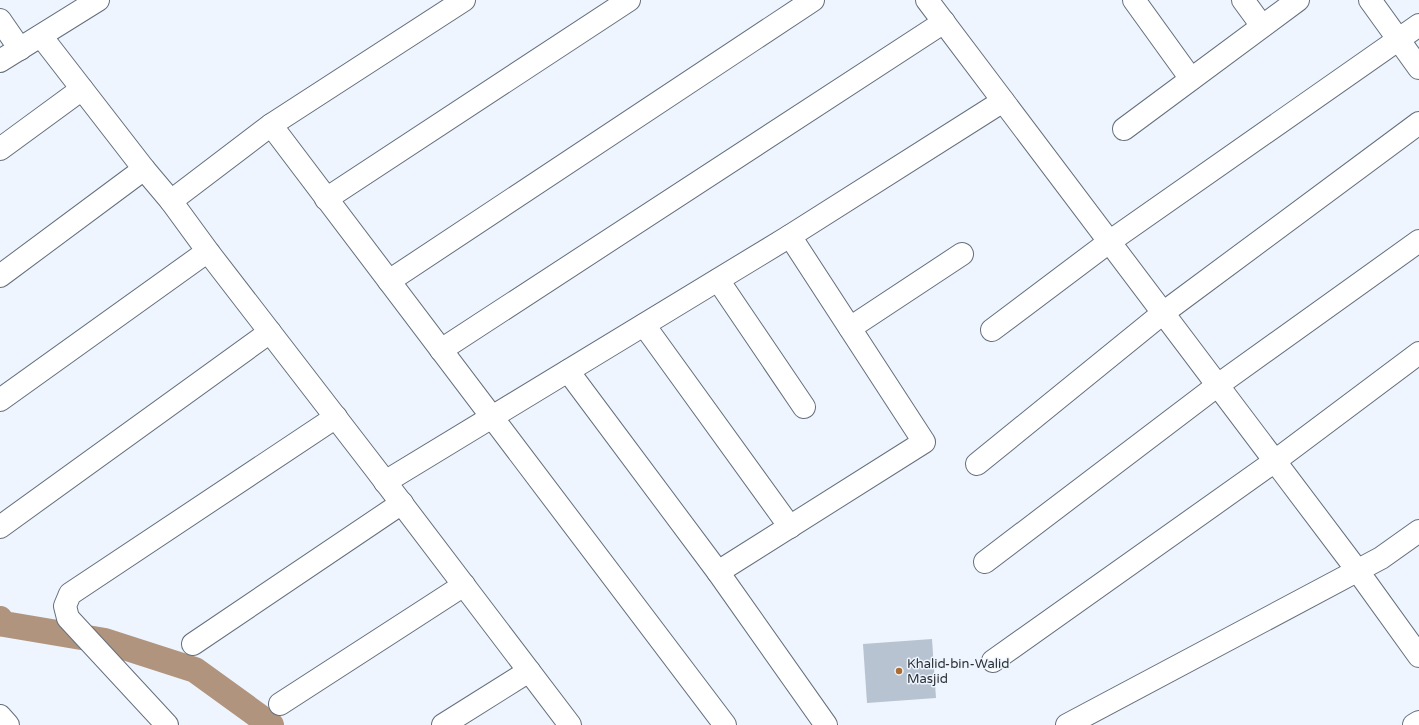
<svg xmlns="http://www.w3.org/2000/svg" width="1419" height="725" viewBox="0 0 1419 725" font-family="'Varela Round',sans-serif">
<rect width="100%" height="100%" fill="#eef5fe"/>
<g fill="none" stroke-linecap="round" stroke-linejoin="round">
<!-- canal -->
<path stroke="#b0947d" stroke-width="26" d="M 0,619 L 4,624 L 105,641 L 195,670 L 271,725"/>
</g>
<!-- building -->
<path fill="#b8c3d1" d="M 932,639 L 936,698 L 867,703 L 863,644 Z"/>
<g fill="none" stroke-linecap="round" stroke-linejoin="round">
<!-- minor casing -->
<g stroke="#656f7b" stroke-width="24">
<g id="minor">
<path d="M 927,0 L 1357,570 L 1419,656"/>
<path d="M 1134,0 L 1191,79"/>
<path d="M 1243,0 L 1262,26"/>
<path d="M 1370,0 L 1419,68"/>
<path d="M 0,20 L 20,49"/>
<path d="M 41,36 L 144,169 L 171,201 L 209,253 L 374,467 L 570,725"/>
<path d="M 0,61 L 98,0"/>
<path d="M 271,125 L 464,0"/>
<path d="M 1124,129 L 1298,0"/>
<path d="M 0,149 L 82,89"/>
<path d="M 326,199 L 629,0"/>
<path d="M 171,201 L 271,125 L 725,725"/>
<path d="M 0,276 L 144,169"/>
<path d="M 718,280 L 804,407"/>
<path d="M 389,281 L 813,0"/>
<path d="M 644,325 L 790,527"/>
<path d="M 850,328 L 962,254"/>
<path d="M 992,330 L 1109,242 L 1419,25"/>
<path d="M 441,350 L 944,22"/>
<path d="M 568,371 L 718,572 L 826,725"/>
<path d="M 0,400 L 201,256 L 209,253"/>
<path d="M 977,464 L 1163,313 L 1419,123"/>
<path d="M 385,482 L 790,236 L 1003,101"/>
<path d="M 0,527 L 270,332"/>
<path d="M 985,562 L 1218,385 L 1419,241"/>
<path d="M 718,572 L 924,442 L 790,236"/>
<path d="M 193,644 L 402,503"/>
<path d="M 993,661 L 1275,461 L 1419,353"/>
<path d="M 280,704 L 464,585"/>
<path d="M 0,716 L 8,725"/>
<path d="M 167,725 L 68,618 L 65,606 L 70,594 L 336,417"/>
<path d="M 443,725 L 529,671"/>
<path d="M 1067,725 L 1381,558 L 1419,531"/>
<path d="M 1414,725 L 1419,722"/>
</g>
</g>
<!-- minor -->
<use href="#minor" stroke="#fff" stroke-width="22"/>
</g>
<!-- markers -->
<circle fill="#ab6d33" stroke="#eef5fe" stroke-width="1.5" cx="899" cy="671" r="4"/>
<g text-anchor="middle" dominant-baseline="central" stroke-width="3" stroke-linejoin="round" paint-order="stroke">
<!-- poi labels -->
<g font-size="13" fill="#2b3035" stroke="#eef5fe" text-anchor="start">
<text x="907" y="664">Khalid-bin-Walid<tspan x="907" dy="15">Masjid</tspan></text>
</g>
</g>
</svg>
